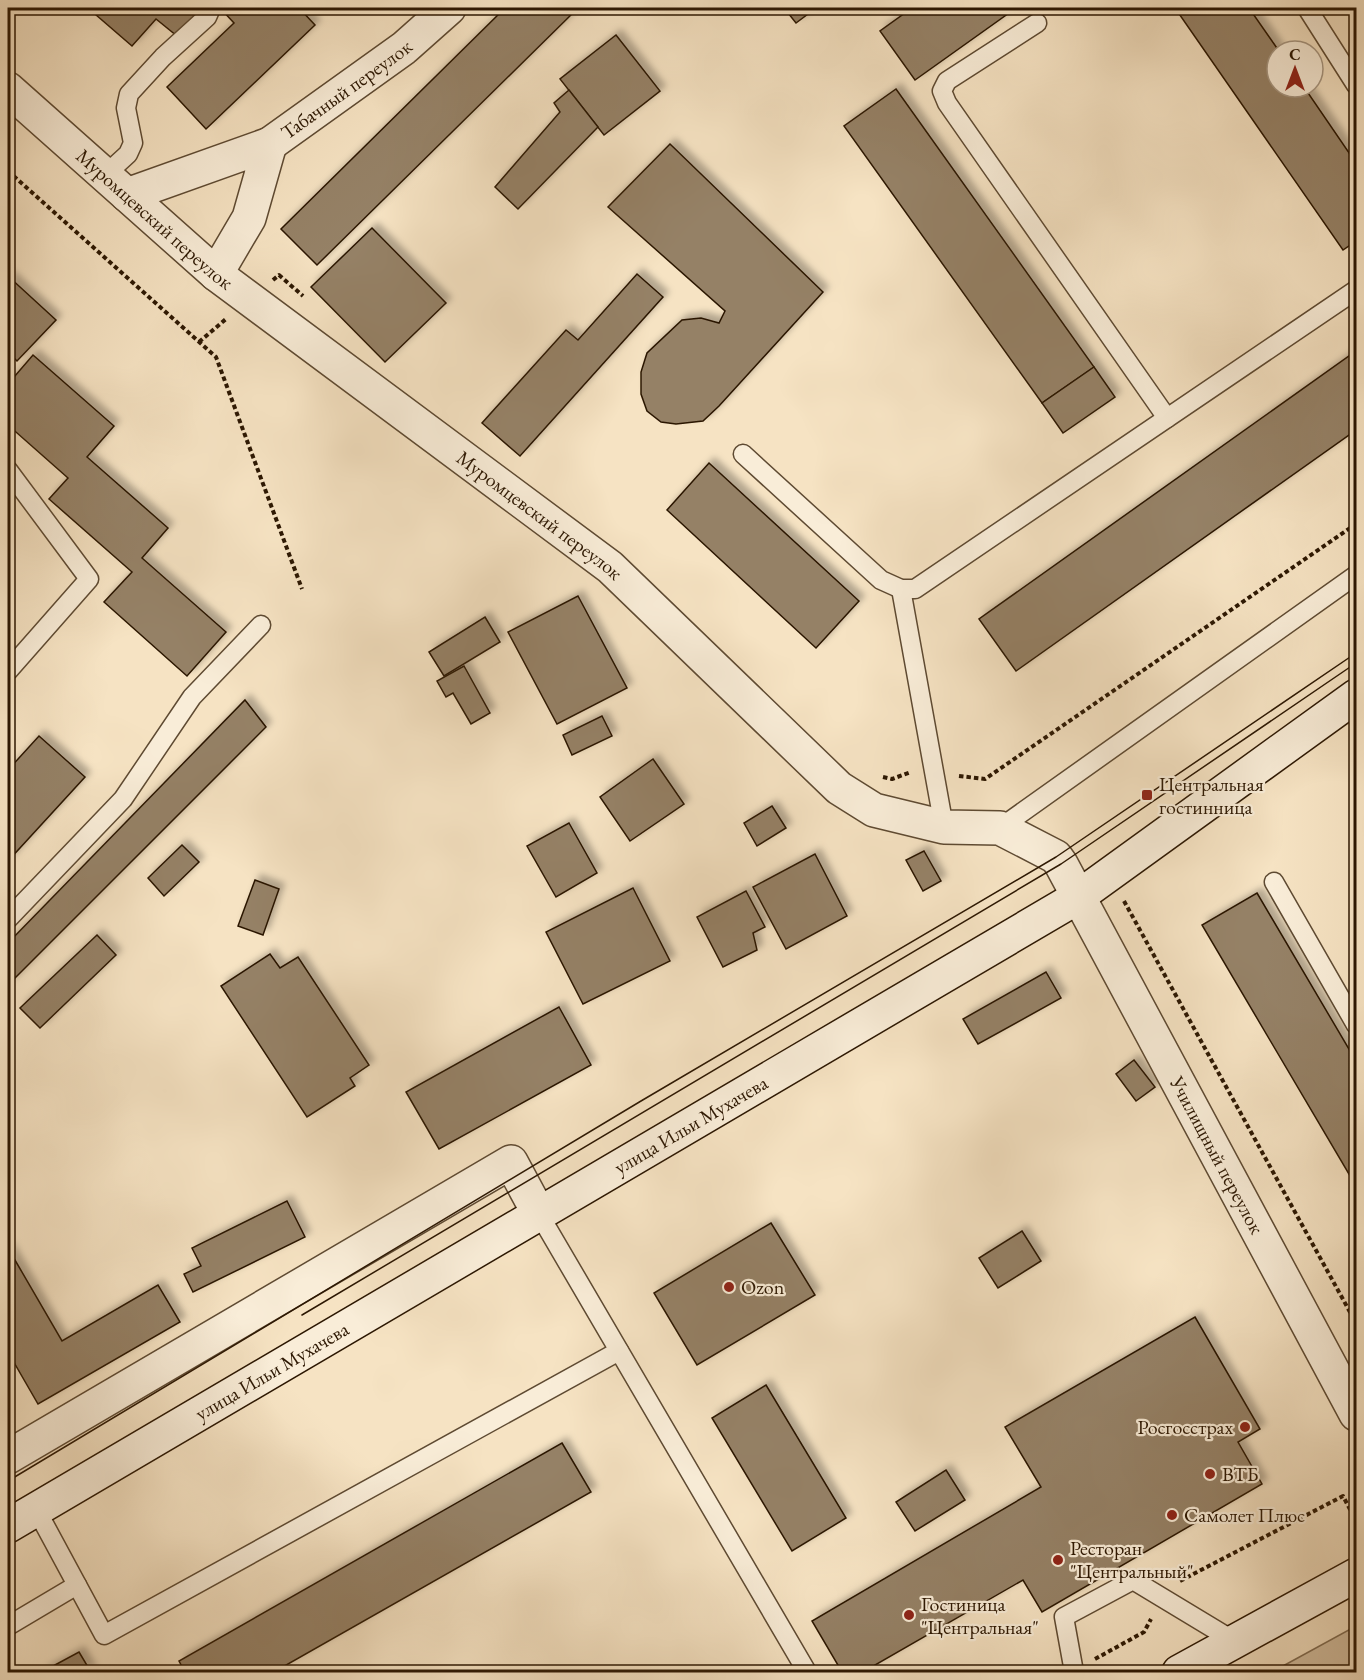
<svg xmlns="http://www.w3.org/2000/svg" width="1364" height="1680" viewBox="0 0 1364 1680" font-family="'EB Garamond',serif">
<defs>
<filter id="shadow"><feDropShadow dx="5.5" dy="-5.5" stdDeviation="3" flood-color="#0004"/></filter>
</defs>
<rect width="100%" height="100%" fill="#f6e3c3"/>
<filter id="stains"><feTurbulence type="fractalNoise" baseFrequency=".00333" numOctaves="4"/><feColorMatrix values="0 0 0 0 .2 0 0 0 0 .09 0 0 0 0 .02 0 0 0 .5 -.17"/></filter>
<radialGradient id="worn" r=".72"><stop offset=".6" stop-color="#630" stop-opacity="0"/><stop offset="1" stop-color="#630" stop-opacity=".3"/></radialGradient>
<!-- green -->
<path fill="#d4c0a2" stroke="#806c52" stroke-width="1.5" d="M 1356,1626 L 1356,1672 L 1272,1672 Z"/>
<!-- building -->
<g fill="#958166" stroke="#2c1702" stroke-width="1.5" filter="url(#shadow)">
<path d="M 88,8 L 203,8 L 177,36 L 156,19 L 132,46 Z"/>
<path d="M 220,8 L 299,8 L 315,25 L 206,129 L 167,87 L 234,23 Z"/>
<path d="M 505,8 L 578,8 L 317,265 L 281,229 Z"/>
<path d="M 784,8 L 816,8 L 796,23 Z"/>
<path d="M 912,8 L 1016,8 L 915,80 L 880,31 Z"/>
<path d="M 1175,8 L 1249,8 L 1279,51 L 1277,51 L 1277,87 L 1304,87 L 1356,163 L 1356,241 L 1343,250 Z"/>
<path d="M 616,35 L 660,91 L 604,135 L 560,79 Z"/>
<path d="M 896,89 L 1094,367 L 1042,403 L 844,126 Z"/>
<path d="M 569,90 L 598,127 L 518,209 L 495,187 L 560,112 L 554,103 Z"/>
<path d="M 670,144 L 823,292 L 719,406 L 703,421 L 676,424 L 661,422 L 647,411 L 641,394 L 641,372 L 647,353 L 682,320 L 701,318 L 719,323 L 725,311 L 608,207 Z"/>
<path d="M 372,228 L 446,303 L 385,362 L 311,287 Z"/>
<path d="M 637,274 L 663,297 L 520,456 L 482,423 L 566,330 L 578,340 Z"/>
<path d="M 8,276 L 56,320 L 17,361 L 8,352 Z"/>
<path d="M 1356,351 L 1356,430 L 1016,671 L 979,619 Z"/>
<path d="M 33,355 L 114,426 L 87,457 L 168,528 L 142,558 L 226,632 L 187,676 L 104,602 L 132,572 L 49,499 L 68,478 L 8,425 L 8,384 Z"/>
<path d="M 1094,367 L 1115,397 L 1063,433 L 1042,403 Z"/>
<path d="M 709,463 L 859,601 L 816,648 L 667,510 Z"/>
<path d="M 578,596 L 627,688 L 557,724 L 508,632 Z"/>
<path d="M 485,617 L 500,642 L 444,676 L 429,652 Z"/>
<path d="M 464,666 L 490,713 L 471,724 L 453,693 L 446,697 L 437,681 Z"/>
<path d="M 245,700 L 266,727 L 8,985 L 8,943 Z"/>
<path d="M 602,716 L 612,736 L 572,755 L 563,735 Z"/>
<path d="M 39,736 L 85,777 L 8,861 L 8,770 Z"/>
<path d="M 653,759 L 684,804 L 630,841 L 600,797 Z"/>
<path d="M 772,806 L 786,828 L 757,846 L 744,823 Z"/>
<path d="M 569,823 L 597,873 L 556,897 L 527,846 Z"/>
<path d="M 182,845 L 199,862 L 164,896 L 148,878 Z"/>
<path d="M 924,851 L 941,881 L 923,891 L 906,860 Z"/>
<path d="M 815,854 L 847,916 L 786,949 L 753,887 Z"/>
<path d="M 255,880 L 279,889 L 263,935 L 238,926 Z"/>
<path d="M 633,888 L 670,961 L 583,1004 L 546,932 Z"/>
<path d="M 746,891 L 765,927 L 753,933 L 757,950 L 723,967 L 697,917 Z"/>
<path d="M 1257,893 L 1356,1061 L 1356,1186 L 1202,925 Z"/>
<path d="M 97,935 L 116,955 L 40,1028 L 20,1008 Z"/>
<path d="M 270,954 L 280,968 L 298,957 L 369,1065 L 350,1078 L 355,1086 L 307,1117 L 221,986 Z"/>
<path d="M 1046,972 L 1061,998 L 978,1044 L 963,1019 Z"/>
<path d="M 559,1007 L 591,1065 L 439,1149 L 406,1092 Z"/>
<path d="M 1134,1060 L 1155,1087 L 1136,1101 L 1116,1074 Z"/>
<path d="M 287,1201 L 305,1237 L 193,1292 L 184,1274 L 201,1266 L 192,1248 Z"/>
<path d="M 771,1223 L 815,1295 L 697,1365 L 654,1293 Z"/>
<path d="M 1022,1231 L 1041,1261 L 998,1288 L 979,1258 Z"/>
<path d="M 8,1248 L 62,1341 L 158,1285 L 180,1322 L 38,1404 L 8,1352 Z"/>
<path d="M 1195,1317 L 1260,1429 L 1238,1442 L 1262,1484 L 1042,1612 L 1023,1580 L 863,1672 L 842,1672 L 812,1621 L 1041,1487 L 1005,1427 Z"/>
<path d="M 766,1385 L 846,1518 L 792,1551 L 712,1418 Z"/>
<path d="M 562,1443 L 591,1492 L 274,1672 L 185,1672 L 179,1661 Z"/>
<path d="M 946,1470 L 965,1500 L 915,1531 L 896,1502 Z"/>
<path d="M 79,1652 L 91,1672 L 42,1672 Z"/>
</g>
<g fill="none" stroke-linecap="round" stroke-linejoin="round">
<!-- lane casing -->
<g stroke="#5e4a32" stroke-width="21">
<g id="lane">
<path d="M 1307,8 L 1356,85"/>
<path d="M 1037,23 L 947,81 L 942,91 L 947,103 L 1167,418"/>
<path d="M 104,176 L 128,154 L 133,143 L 126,108 L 129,94 L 163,57 L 207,17 L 211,8"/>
<path d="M 743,454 L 881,580 L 901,589 L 915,589 L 1356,290"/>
<path d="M 8,470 L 89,579 L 8,671"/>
<path d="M 901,589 L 944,827"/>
<path d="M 1000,828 L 1356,575"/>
<path d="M 1274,882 L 1356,1025"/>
<path d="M 8,919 L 123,799 L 192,697 L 261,625"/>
<path d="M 539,1214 L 807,1672"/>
<path d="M 36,1509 L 104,1635 L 619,1351"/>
<path d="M 8,1626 L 77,1585"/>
<path d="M 1074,1672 L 1064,1617 L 1133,1580 L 1234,1641"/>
</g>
</g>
<!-- street casing -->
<g stroke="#5e4a32" stroke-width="36">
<g id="street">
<path id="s1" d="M 8,89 L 216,274 L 610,567 L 839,788 L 874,810 L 944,827 L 1000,828 L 1056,857 L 1061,864 L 1356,1414"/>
<path id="s2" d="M 270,144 L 404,48 L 449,8"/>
<path d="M 127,195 L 270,144 L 249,218 L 216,274"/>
<path d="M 8,1457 L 511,1162 L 539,1214"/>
</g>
</g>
<!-- secondary casing -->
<g stroke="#2c1702" stroke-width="36">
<g id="secondary">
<path id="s3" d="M 8,1526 L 1078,897 L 1356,696"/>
<path d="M 1179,1672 L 1356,1575"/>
</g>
</g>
<!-- path -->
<g stroke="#2c1702" stroke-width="4" stroke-dasharray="4.5 3" stroke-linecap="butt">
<path d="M 8,171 L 216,357 L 302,589"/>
<path d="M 273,280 L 279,275 L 303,296"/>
<path d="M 199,342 L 226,319"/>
<path d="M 959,776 L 985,779 L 1356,524"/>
<path d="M 883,777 L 892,779 L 911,772"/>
<path d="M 1124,901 L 1356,1323"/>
<path d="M 1180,1581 L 1343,1496 L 1356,1521"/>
<path d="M 1095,1659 L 1144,1632 L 1151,1619"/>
</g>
<!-- lane -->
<use href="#lane" stroke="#f9edd8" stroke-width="18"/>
<!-- street -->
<use href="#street" stroke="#f9edd8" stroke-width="33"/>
<!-- secondary -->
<use href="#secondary" stroke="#f9edd8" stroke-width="33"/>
<!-- tram -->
<g stroke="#2c1702" stroke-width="1.5">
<path d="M 302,1315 L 1061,864 L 1356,663"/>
<path d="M 8,1481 L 641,1101 L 1056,857 L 1356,653"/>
</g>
</g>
<!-- markers -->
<g fill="#8f2418" stroke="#f9edd8" stroke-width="2">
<rect x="1141" y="789" width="12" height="12" rx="3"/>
<circle cx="729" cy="1287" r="6"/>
<circle cx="1245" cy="1427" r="6"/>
<circle cx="1210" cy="1474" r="6"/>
<circle cx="1172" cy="1515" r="6"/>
<circle cx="1058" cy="1560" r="6"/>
<circle cx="909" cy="1615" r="6"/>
</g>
<g text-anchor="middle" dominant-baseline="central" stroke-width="4.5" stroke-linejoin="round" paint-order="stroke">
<!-- street labels -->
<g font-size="20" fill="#2c1702" stroke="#f9edd8">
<text stroke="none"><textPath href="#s2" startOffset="94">Табачный переулок</textPath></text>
<text stroke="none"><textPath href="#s1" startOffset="196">Муромцевский переулок</textPath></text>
<text stroke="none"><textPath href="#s1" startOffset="682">Муромцевский переулок</textPath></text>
<text stroke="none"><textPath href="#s3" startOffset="792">улица Ильи Мухачева</textPath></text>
<text stroke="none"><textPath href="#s1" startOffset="1659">Училищный переулок</textPath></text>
<text stroke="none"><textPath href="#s3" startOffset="306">улица Ильи Мухачева</textPath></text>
</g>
<!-- poi labels -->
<g font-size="20" fill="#2c1702" stroke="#f9edd8" text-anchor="start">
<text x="1159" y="784">Центральная<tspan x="1159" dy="23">гостинница</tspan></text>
<text x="741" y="1287">Ozon</text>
<text x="1233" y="1427" text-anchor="end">Росгосстрах</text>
<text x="1222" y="1474">ВТБ</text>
<text x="1184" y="1515">Самолет Плюс</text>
<text x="1070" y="1548">Ресторан<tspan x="1070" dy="23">"Центральный"</tspan></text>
<text x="921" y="1604">Гостиница<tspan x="921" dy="23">"Центральная"</tspan></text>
</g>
</g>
<!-- margin -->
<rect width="1364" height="1680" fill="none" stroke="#f6e3c3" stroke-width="30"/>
<rect x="9" y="9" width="1346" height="1662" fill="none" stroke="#2c1702" stroke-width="3"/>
<rect x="15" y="15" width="1334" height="1650" fill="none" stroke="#2c1702" stroke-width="1.5"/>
<!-- north arrow -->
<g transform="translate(1295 69)"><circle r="28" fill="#f9edd8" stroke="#a79782" stroke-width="1.5"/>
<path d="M0-4.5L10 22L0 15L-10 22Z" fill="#8f2418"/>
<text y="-9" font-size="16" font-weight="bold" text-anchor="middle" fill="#2c1702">С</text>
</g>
<rect width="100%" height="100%" filter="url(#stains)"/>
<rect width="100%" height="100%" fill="url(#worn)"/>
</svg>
